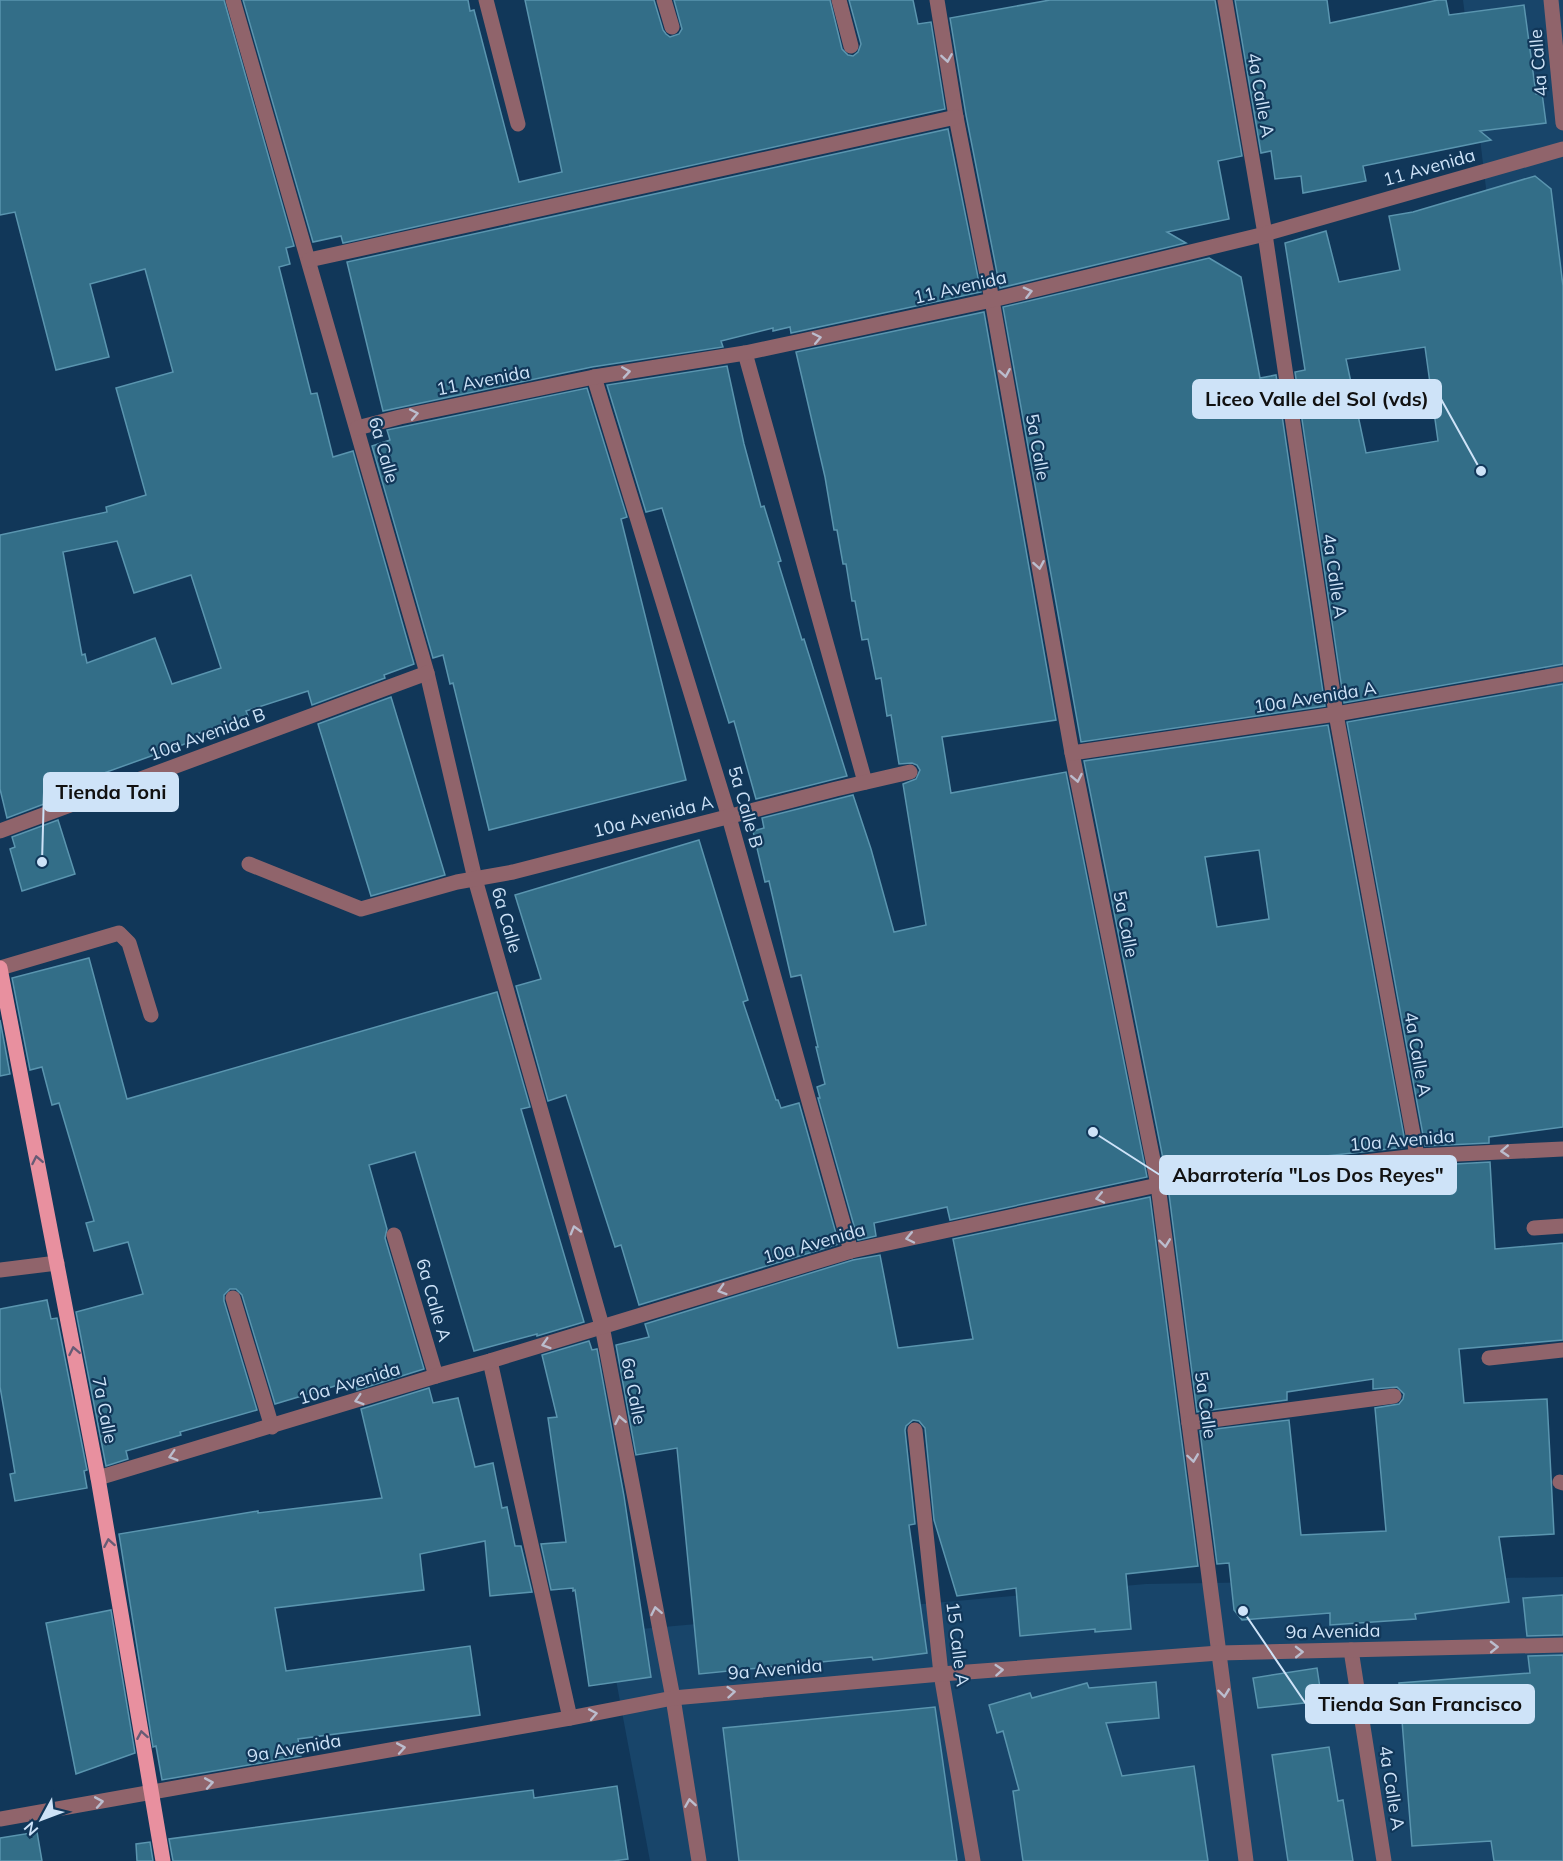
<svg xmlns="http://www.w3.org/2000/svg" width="1563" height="1861" viewBox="0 0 1563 1861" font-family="Mulish,sans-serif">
<rect width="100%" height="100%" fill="#113759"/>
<!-- built -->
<g fill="#18456a">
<path d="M 1463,0 L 1563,0 L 1563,817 Z"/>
<path d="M 1563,1577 L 1563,1861 L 650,1861 L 607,1632 L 1146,1584 Z"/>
</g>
<!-- building -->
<g fill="#336e88" stroke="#5a95af" stroke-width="1.5" fill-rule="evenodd">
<path d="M 0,0 L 224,0 L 294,246 L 286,248 L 290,264 L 279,267 L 311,394 L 317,393 L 333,457 L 353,451 L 414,664 L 384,675 L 385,678 L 312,705 L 308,691 L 246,711 L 248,716 L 191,736 L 193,741 L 51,792 L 52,801 L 7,818 L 0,789 L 0,535 L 107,512 L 106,507 L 146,495 L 116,388 L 173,372 L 145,269 L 90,284 L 109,357 L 56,370 L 15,212 L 0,215 ZM 117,541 L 134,593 L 191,575 L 221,668 L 172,684 L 155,638 L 87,663 L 85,654 L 82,655 L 63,552 Z"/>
<path d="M 243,0 L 468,0 L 470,11 L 474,10 L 519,182 L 562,172 L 525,0 L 654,0 L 663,30 L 666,34 L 670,37 L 679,34 L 682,29 L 674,0 L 830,0 L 842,49 L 848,55 L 853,56 L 858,52 L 861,44 L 849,0 L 913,0 L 918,24 L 931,22 L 945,109 L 343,243 L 341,236 L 313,242 Z"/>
<path d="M 1050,0 L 1215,0 L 1242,156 L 1218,161 L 1229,219 L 1167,232 L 1186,243 L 1000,288 L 966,115 L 950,18 Z"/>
<path d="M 1235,0 L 1327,0 L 1330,23 L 1438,0 L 1446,0 L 1449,15 L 1524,5 L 1536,94 L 1542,93 L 1546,123 L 1480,131 L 1491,140 L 1363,166 L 1366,181 L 1303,193 L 1301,176 L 1275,179 L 1271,151 L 1261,153 Z"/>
<path d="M 948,129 L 981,292 L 791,333 L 790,327 L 773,331 L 773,328 L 721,341 L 723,347 L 592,367 L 383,411 L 347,262 Z"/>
<path d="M 1535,176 L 1551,189 L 1563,286 L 1563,664 L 1344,703 L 1295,372 L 1305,370 L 1285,243 L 1326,231 L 1339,282 L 1400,270 L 1389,216 L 1413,212 ZM 1425,347 L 1438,441 L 1366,453 L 1346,359 Z"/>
<path d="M 1209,258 L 1241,277 L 1260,378 L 1276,375 L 1325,706 L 1081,742 L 1003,307 Z"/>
<path d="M 984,312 L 1056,720 L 942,737 L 951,793 L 1066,772 L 1147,1177 L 950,1220 L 947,1207 L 874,1223 L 876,1236 L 858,1240 L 818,1098 L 820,1098 L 817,1087 L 825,1084 L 816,1047 L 818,1047 L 801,975 L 791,977 L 769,881 L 765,882 L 753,831 L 764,828 L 762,818 L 853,795 L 871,849 L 894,932 L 926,925 L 903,784 L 916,779 L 920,770 L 917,765 L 912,763 L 899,764 L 891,715 L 887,716 L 881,678 L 876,679 L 868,639 L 862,640 L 855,601 L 852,601 L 846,564 L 843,564 L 837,530 L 834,530 L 825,477 L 796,352 Z"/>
<path d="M 727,366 L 744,444 L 761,507 L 764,506 L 781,561 L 778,562 L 802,640 L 804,639 L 847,776 L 756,799 L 734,721 L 729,723 L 662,508 L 646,512 L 607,385 Z"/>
<path d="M 587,388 L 627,517 L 621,519 L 686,780 L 489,830 L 453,683 L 450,684 L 443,655 L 433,658 L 372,446 L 390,440 L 387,430 Z"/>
<path d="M 1563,684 L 1563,1127 L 1489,1137 L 1489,1143 L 1425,1146 L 1347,722 Z"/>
<path d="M 391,697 L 445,875 L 371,896 L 318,724 Z"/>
<path d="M 1328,725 L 1406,1147 L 1166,1174 L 1084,761 ZM 1259,850 L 1269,919 L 1217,927 L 1205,857 Z"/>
<path d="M 58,820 L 75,874 L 22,891 L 10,849 L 15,847 L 12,837 Z"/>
<path d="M 699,840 L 748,1000 L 743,1002 L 776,1100 L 778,1100 L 781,1108 L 799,1103 L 839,1244 L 639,1305 L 621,1245 L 615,1247 L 566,1095 L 548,1101 L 516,986 L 541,979 L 515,895 Z"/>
<path d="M 89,958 L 127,1099 L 497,992 L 530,1107 L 521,1109 L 584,1322 L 537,1336 L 537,1334 L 474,1351 L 415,1152 L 369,1165 L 387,1229 L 385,1238 L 424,1369 L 357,1390 L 355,1380 L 275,1404 L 242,1295 L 236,1289 L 230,1289 L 224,1295 L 224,1301 L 257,1410 L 180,1432 L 181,1435 L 126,1451 L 128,1459 L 106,1466 L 76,1312 L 143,1294 L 128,1242 L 94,1251 L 86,1223 L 94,1221 L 59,1103 L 52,1105 L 42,1067 L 30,1070 L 12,978 Z"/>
<path d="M 0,1020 L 10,1074 L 0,1076 Z"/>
<path d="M 1490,1162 L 1495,1249 L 1563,1243 L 1563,1340 L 1459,1349 L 1464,1403 L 1547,1399 L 1554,1534 L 1499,1537 L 1509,1602 L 1415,1614 L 1416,1619 L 1330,1625 L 1330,1613 L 1242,1620 L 1234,1610 L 1229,1563 L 1217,1564 L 1200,1431 L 1289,1420 L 1301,1535 L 1386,1531 L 1375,1408 L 1399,1404 L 1403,1399 L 1404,1394 L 1397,1387 L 1373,1389 L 1373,1379 L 1287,1392 L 1287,1400 L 1197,1412 L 1169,1194 L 1418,1166 Z"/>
<path d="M 1150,1197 L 1198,1566 L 1126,1574 L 1131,1629 L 1095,1632 L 1095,1629 L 1020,1636 L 1016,1588 L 957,1596 L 934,1520 L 925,1428 L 919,1421 L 913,1420 L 906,1426 L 905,1430 L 915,1524 L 909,1525 L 927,1653 L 873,1660 L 872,1657 L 699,1674 L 677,1448 L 636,1455 L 616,1345 L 649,1337 L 645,1324 L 853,1260 L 880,1255 L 898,1348 L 973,1339 L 953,1239 Z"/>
<path d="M 47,1300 L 51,1319 L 57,1318 L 87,1470 L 84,1471 L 87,1488 L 15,1501 L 10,1474 L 15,1473 L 0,1387 L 0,1309 Z"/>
<path d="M 589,1341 L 592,1350 L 597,1349 L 624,1496 L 651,1677 L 589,1686 L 575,1590 L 573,1591 L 573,1588 L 551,1590 L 541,1544 L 566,1542 L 548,1418 L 557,1417 L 542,1355 Z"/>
<path d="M 429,1388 L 433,1403 L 458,1398 L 475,1467 L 493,1463 L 502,1508 L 507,1507 L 515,1546 L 521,1546 L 532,1592 L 490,1596 L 485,1541 L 420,1554 L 424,1590 L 275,1608 L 286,1671 L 470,1646 L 480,1715 L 298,1739 L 301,1756 L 162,1780 L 156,1746 L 153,1747 L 119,1534 L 258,1511 L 258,1513 L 382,1498 L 361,1409 Z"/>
<path d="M 1563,1595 L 1563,1635 L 1527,1636 L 1523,1598 Z"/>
<path d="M 111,1610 L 135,1753 L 76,1774 L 46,1623 Z"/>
<path d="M 1563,1655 L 1563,1861 L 1494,1861 L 1491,1841 L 1412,1846 L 1399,1683 L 1530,1673 L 1528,1656 Z"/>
<path d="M 1317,1668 L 1322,1701 L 1258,1708 L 1253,1678 Z"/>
<path d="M 1156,1682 L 1159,1718 L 1106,1723 L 1122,1776 L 1194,1766 L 1208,1861 L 1023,1861 L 1013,1791 L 1019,1790 L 1003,1731 L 997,1733 L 989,1705 L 1030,1693 L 1032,1698 L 1087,1683 L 1089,1688 Z"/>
<path d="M 935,1707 L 957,1861 L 739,1861 L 723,1728 Z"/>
<path d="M 1329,1747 L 1338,1801 L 1343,1800 L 1353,1861 L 1288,1861 L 1272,1755 Z"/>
<path d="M 617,1786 L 628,1859 L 613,1861 L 173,1861 L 169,1839 L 533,1790 L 534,1798 Z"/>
<path d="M 37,1832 L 42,1861 L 0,1861 L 0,1838 Z"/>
<path d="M 150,1842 L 153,1861 L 137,1861 L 136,1844 Z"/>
</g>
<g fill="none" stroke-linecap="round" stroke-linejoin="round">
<!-- minor -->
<g stroke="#90646b" stroke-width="15">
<path d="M 233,0 L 427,673 L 475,879 L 602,1326 L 673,1698 L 699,1861"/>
<path d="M 486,0 L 518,124"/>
<path d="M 664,0 L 672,27"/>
<path d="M 839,0 L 851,46"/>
<path d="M 937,0 L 956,117 L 992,300 L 1072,753 L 1158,1185 L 1246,1861"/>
<path d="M 1225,0 L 1265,234 L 1336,714 L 1417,1156"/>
<path d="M 1551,0 L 1563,123"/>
<path d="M 309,260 L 956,117"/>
<path d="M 745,353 L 865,782"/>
<path d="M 594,377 L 729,817 L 851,1251"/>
<path d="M 357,428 L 400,417 L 594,377 L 745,353 L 992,300 L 1265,234 L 1563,149"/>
<path d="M 1072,753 L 1336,714 L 1563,674"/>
<path d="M 0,831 L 427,673"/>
<path d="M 249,864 L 361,909 L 457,882 L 513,872 L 836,789 L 910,772"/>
<path d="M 0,968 L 119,933 L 129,943 L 151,1015"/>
<path d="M 1534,1228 L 1563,1226"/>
<path d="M 394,1235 L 436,1376"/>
<path d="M 0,1270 L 57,1263"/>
<path d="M 233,1298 L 272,1427"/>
<path d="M 1489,1358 L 1563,1350"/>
<path d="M 490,1361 L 570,1718"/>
<path d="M 1189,1423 L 1394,1396"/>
<path d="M 915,1430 L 941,1674 L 973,1861"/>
<path d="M 98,1478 L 436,1376 L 490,1361 L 851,1251 L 1158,1185 L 1417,1156 L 1563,1149"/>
<path d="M 1560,1482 L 1563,1483"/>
<path d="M 1351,1650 L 1384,1861"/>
<path d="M 0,1819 L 570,1718 L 673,1698 L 941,1674 L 1219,1653 L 1563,1645"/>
</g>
<!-- major -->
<path stroke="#e8909f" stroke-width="15" d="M 0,968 L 98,1478 L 163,1861"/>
</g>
<!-- one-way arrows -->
<defs><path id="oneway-chevron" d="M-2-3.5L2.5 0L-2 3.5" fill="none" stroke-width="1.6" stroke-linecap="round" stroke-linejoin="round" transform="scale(1.5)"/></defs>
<g stroke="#bbbdce">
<use href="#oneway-chevron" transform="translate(947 58) rotate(81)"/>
<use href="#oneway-chevron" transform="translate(1028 292) rotate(-14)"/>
<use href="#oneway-chevron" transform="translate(817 338) rotate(-12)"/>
<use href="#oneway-chevron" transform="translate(626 372) rotate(-9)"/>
<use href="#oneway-chevron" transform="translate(1005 373) rotate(80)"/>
<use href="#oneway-chevron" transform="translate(414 414) rotate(-11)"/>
<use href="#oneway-chevron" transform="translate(1039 565) rotate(80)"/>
<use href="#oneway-chevron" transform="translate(1077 778) rotate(79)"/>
<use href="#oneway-chevron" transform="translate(1505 1151) rotate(177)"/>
<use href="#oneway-chevron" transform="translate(1100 1198) rotate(168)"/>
<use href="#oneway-chevron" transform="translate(575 1230) rotate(-106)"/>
<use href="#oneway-chevron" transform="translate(910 1238) rotate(168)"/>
<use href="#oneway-chevron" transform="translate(1165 1243) rotate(83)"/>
<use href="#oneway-chevron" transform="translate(722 1290) rotate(163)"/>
<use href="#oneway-chevron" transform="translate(546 1344) rotate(163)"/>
<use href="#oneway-chevron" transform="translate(359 1400) rotate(163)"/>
<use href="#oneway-chevron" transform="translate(620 1420) rotate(-101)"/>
<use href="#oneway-chevron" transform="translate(173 1456) rotate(163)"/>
<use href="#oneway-chevron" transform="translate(1193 1458) rotate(82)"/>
<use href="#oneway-chevron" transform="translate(656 1611) rotate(-101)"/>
<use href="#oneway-chevron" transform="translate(1494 1647) rotate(-1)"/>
<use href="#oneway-chevron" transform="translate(1299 1652) rotate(-1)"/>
<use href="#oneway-chevron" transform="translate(999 1670) rotate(-4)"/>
<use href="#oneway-chevron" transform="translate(731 1692) rotate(-5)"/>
<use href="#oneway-chevron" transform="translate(1224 1693) rotate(83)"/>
<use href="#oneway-chevron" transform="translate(593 1714) rotate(-11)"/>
<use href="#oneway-chevron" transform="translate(401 1748) rotate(-10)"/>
<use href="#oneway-chevron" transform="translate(209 1783) rotate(-10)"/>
<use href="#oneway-chevron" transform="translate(99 1802) rotate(-10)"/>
<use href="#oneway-chevron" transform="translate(690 1803) rotate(-99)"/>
</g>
<g stroke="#675b75">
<use href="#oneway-chevron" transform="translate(37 1160) rotate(-101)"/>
<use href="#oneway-chevron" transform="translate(74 1351) rotate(-101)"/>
<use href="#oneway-chevron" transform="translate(109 1543) rotate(-100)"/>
<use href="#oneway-chevron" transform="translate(142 1735) rotate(-100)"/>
</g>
<g text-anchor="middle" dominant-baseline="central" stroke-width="4.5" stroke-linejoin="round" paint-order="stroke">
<!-- street labels -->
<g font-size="18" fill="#cee3f8" stroke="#113759">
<text transform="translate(1538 63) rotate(-95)">4a Calle</text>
<text transform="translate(1261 95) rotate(80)">4a Calle A</text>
<text transform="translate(1429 167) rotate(-16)">11 Avenida</text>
<text transform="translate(960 287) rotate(-13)">11 Avenida</text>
<text transform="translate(483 380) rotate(-11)">11 Avenida</text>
<text transform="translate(1038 447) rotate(80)">5a Calle</text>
<text transform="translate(384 450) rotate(74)">6a Calle</text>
<text transform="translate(1335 576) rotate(82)">4a Calle A</text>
<text transform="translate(1315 697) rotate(-9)">10a Avenida A</text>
<text transform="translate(207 734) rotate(-20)">10a Avenida B</text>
<text transform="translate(746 807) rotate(74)">5a Calle B</text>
<text transform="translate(653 816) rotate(-14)">10a Avenida A</text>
<text transform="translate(507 920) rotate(74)">6a Calle</text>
<text transform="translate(1126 924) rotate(79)">5a Calle</text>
<text transform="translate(1418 1054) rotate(80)">4a Calle A</text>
<text transform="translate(1402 1140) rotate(-5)">10a Avenida</text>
<text transform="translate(814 1243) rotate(-16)">10a Avenida</text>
<text transform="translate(434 1300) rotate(74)">6a Calle A</text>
<text transform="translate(349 1383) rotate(-17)">10a Avenida</text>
<text transform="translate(634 1391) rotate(79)">6a Calle</text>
<text transform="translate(1206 1405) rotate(82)">5a Calle</text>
<text transform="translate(105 1410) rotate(79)">7a Calle</text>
<text transform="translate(1333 1631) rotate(-1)">9a Avenida</text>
<text transform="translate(958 1644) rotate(83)">15 Calle A</text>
<text transform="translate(775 1669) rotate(-5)">9a Avenida</text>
<text transform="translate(294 1748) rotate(-10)">9a Avenida</text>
<text transform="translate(1392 1788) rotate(81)">4a Calle A</text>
</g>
</g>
<!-- callouts -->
<path fill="none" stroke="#cee3f8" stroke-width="2" d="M1481 471L1441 399M42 862L44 792M1093 1132L1160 1175M1243 1611L1306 1704"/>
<g fill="#cee3f8" stroke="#113759" stroke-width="2">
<circle cx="1481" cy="471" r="6"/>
<circle cx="42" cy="862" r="6"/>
<circle cx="1093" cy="1132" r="6"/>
<circle cx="1243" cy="1611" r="6"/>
</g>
<g fill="#cee3f8" stroke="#cee3f8" stroke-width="2">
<rect x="1193" y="380" width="248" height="38" rx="6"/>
<rect x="44" y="773" width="134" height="38" rx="6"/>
<rect x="1160" y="1156" width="296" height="38" rx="6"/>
<rect x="1306" y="1685" width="228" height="38" rx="6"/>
</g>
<g font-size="20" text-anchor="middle" font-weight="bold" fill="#111">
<text x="1317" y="406">Liceo Valle del Sol (vds)</text>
<text x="111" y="799">Tienda Toni</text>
<text x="1308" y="1182">Abarrotería "Los Dos Reyes"</text>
<text x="1420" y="1711">Tienda San Francisco</text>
</g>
<!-- north arrow -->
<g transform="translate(42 1819) rotate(229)" stroke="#113759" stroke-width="4.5" paint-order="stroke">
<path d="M0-4.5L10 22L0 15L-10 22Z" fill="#cee3f8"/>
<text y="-9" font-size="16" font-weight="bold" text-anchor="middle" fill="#cee3f8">N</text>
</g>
</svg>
